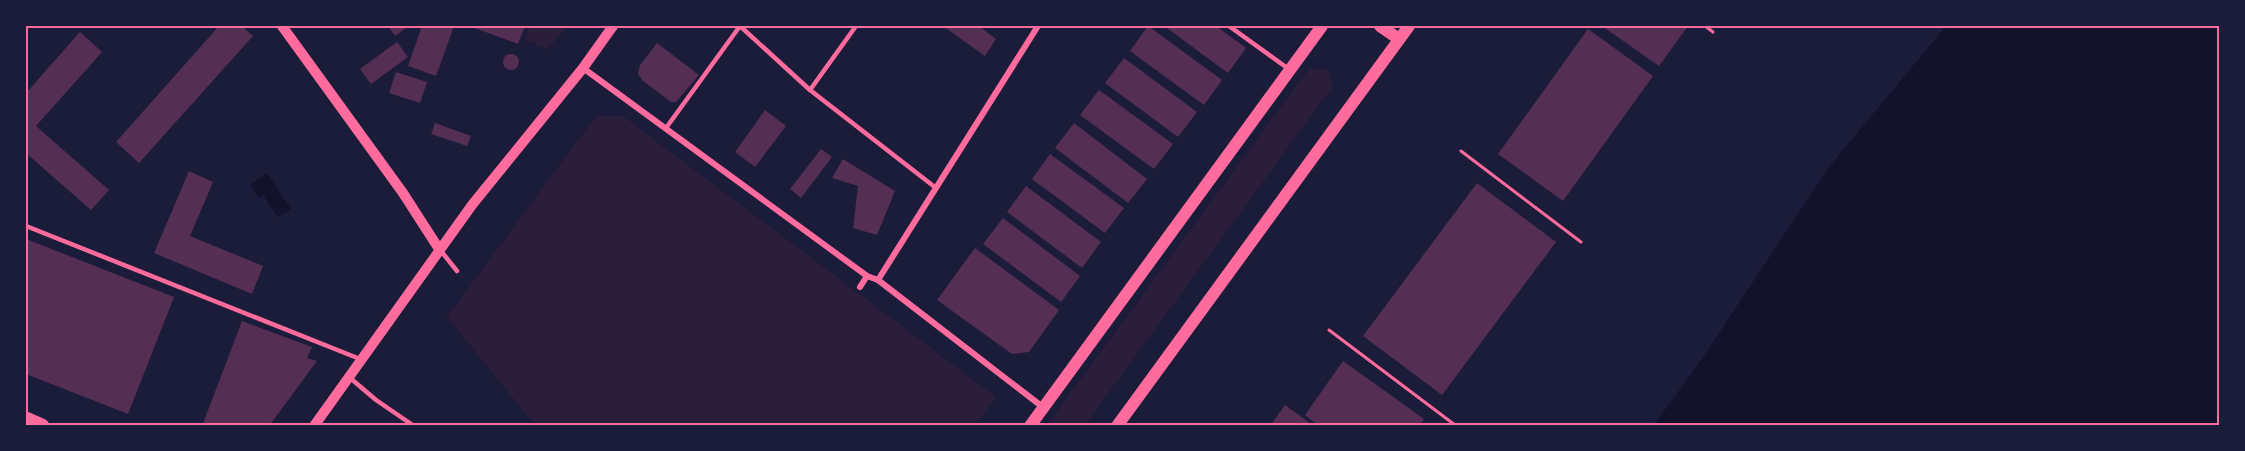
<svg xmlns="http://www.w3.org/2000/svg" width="2245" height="451" viewBox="0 0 2245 451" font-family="'Fira Sans Condensed',sans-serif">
<rect width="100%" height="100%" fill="#1b1b3a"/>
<!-- green -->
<g fill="#2a1e3b">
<path d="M 530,26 L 567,26 L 548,49 L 525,40 Z"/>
<path d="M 1309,69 L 1327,69 L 1333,86 L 1085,425 L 1047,425 Z"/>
<path d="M 596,116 L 623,116 L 996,397 L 975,425 L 535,425 L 447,317 Z"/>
</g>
<!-- water -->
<g fill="#12122b">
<path d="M 1946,26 L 2219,26 L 2219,425 L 1654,425 L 1704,356 L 1829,167 Z"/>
<path d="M 267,173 L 291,209 L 278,217 L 263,195 L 259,198 L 250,185 Z"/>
</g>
<!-- building -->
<g fill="#542f53">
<path d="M 219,26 L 242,26 L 253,36 L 139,163 L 116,142 Z"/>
<path d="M 388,26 L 409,26 L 395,36 Z"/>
<path d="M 422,26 L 454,26 L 436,76 L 408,66 Z"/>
<path d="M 469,26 L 525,26 L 518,44 Z"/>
<path d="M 943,26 L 979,26 L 996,39 L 985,56 Z"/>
<path d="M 1148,26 L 1222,80 L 1204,105 L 1130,51 Z"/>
<path d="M 1164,26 L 1216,26 L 1246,48 L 1228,73 Z"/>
<path d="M 1602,26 L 1688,26 L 1659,66 Z"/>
<path d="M 1588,29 L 1653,76 L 1563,201 L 1498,154 Z"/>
<path d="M 80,32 L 102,52 L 36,126 L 109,190 L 91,210 L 26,153 L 26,93 Z"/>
<path d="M 397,42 L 408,57 L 371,84 L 360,69 Z"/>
<path d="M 657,43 L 699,75 L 676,102 L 671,102 L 643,81 L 638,74 L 640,65 Z"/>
<circle cx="511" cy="62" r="8"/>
<path d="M 1124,58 L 1197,112 L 1178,137 L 1105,83 Z"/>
<path d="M 396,72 L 427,82 L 420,103 L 389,93 Z"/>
<path d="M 1099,90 L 1173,144 L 1154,169 L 1080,115 Z"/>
<path d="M 765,110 L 786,126 L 755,167 L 735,152 Z"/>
<path d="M 435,123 L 471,136 L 467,146 L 431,134 Z"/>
<path d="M 1074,123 L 1147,179 L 1128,203 L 1055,148 Z"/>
<path d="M 821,149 L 832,157 L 801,198 L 790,189 Z"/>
<path d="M 1050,154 L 1124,208 L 1105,233 L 1032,179 Z"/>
<path d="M 843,159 L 895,191 L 877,235 L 853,228 L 858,186 L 832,178 Z"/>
<path d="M 189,171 L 213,182 L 190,236 L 263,266 L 252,294 L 154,253 Z"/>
<path d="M 1477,183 L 1556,242 L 1442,395 L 1363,336 Z"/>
<path d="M 1026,186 L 1101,242 L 1082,268 L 1007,212 Z"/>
<path d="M 1003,218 L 1080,276 L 1061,302 L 983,244 Z"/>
<path d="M 26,239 L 174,297 L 128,414 L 26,374 Z"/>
<path d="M 975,248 L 1059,310 L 1029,352 L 1012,354 L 937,300 Z"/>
<path d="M 242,321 L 312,347 L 307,358 L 317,361 L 269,426 L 202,426 Z"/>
<path d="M 1343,361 L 1424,419 L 1420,426 L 1319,426 L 1305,415 Z"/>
<path d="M 1285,405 L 1314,426 L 1270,426 Z"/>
</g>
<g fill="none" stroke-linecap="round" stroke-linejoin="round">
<!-- path -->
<g stroke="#ff6b9d" stroke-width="3">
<path d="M 1705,26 L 1713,32"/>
<path d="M 1461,151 L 1581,242"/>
<path d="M 1329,330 L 1455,425"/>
</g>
<!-- service -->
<g stroke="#ff6b9d" stroke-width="4.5">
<path d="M 740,26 L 810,90 L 936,188"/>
<path d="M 1229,26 L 1290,70"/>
<path d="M 810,90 L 856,26"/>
<path d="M 666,128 L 740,26"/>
<path d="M 26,226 L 360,359"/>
<path d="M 441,251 L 457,271"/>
<path d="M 349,377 L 376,400 L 414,426"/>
</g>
<!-- minor -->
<g stroke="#ff6b9d" stroke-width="6">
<path d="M 583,68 L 867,276 L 878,280 L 1044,408"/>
<path d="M 878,280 L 1038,26"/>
<path d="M 860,287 L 867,276"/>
</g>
<!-- tertiary -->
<g stroke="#ff6b9d" stroke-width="10">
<path d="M 282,26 L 403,193 L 439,249"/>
<path d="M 314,426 L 472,205 L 583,68 L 613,26"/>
</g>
<!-- secondary -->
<g stroke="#ff6b9d" stroke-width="12">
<path d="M 1380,26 L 1399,39"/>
<path d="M 1030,426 L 1322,26"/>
<path d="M 1117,426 L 1409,26"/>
</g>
<!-- primary -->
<path stroke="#ff6b9d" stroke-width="15" d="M 26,419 L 42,426"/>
</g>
<!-- border -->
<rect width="2245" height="451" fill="none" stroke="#1b1b3a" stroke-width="54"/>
<rect x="27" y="27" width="2191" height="397" fill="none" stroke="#ff6b9d" stroke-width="2"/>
</svg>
